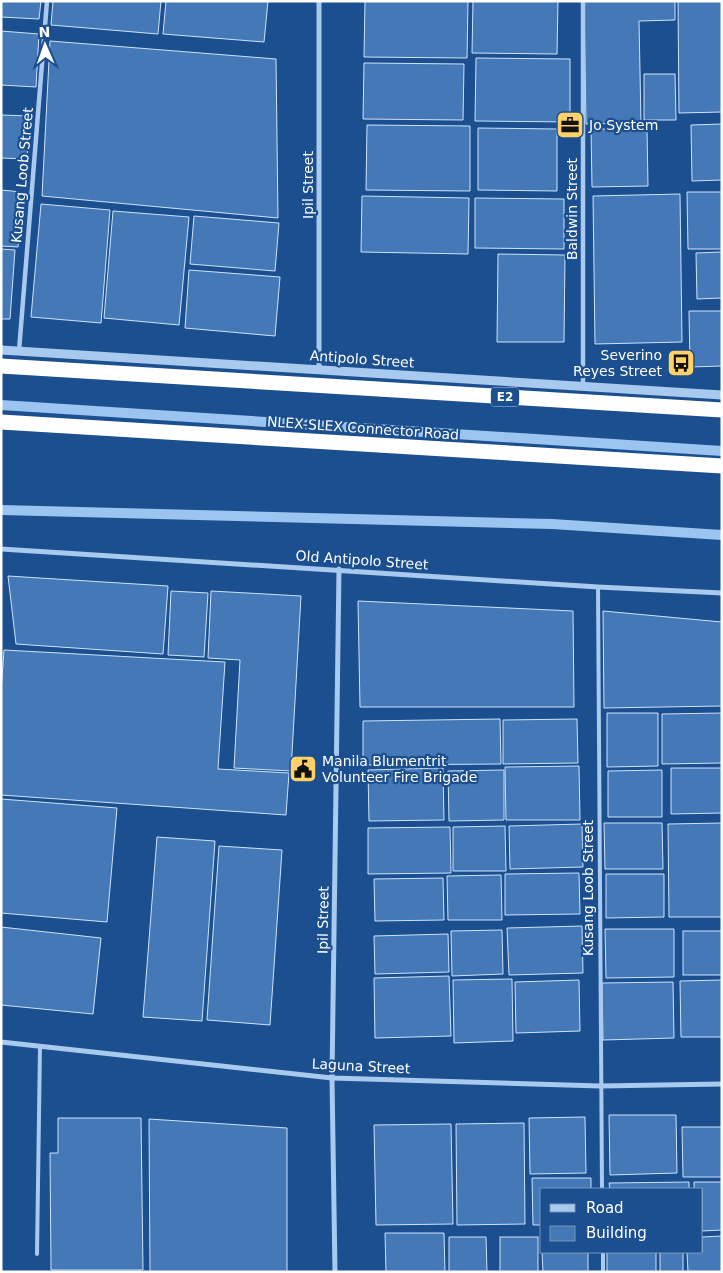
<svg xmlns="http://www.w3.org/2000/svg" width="723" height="1273" viewBox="0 0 723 1273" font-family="'DejaVu Sans',sans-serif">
<rect width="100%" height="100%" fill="#1b4f8f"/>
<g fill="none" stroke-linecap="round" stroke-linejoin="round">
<!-- stream -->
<g stroke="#9cc4f0" stroke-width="10">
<path d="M 1,405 L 722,451"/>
<path d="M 1,510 L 552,524 L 722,535"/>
</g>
</g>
<!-- building -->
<g fill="#4478b7" stroke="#cfe3fa">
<path d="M 1,1 L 41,1 L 39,19 L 1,17 Z"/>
<path d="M 53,1 L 161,1 L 158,34 L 51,25 Z"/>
<path d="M 166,1 L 268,1 L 264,42 L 163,34 Z"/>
<path d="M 365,1 L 468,1 L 467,58 L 364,57 Z"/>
<path d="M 473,1 L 558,1 L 557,54 L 472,53 Z"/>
<path d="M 584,1 L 675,1 L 675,20 L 639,21 L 641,123 L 586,124 Z"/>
<path d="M 678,1 L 722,1 L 722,112 L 679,113 Z"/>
<path d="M 1,31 L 39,34 L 36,87 L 1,85 Z"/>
<path d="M 50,41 L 276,59 L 278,218 L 42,196 Z"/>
<path d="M 476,58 L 570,59 L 570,122 L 475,121 Z"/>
<path d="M 364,63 L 464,64 L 463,120 L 363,119 Z"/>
<path d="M 644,74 L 675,74 L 676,120 L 644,120 Z"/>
<path d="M 1,115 L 30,116 L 27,159 L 1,158 Z"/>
<path d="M 722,124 L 722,180 L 692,181 L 691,125 Z"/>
<path d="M 367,125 L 470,126 L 470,191 L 366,190 Z"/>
<path d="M 478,128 L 557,129 L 557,191 L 478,190 Z"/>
<path d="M 591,129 L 647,129 L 648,186 L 592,187 Z"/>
<path d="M 1,190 L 22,192 L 18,247 L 1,246 Z"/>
<path d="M 687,192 L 722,192 L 722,249 L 688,249 Z"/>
<path d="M 680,194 L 682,342 L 595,344 L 593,196 Z"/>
<path d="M 362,196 L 469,198 L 468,254 L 361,252 Z"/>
<path d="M 475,198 L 564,199 L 564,249 L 475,248 Z"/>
<path d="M 41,204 L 110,210 L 101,323 L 31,317 Z"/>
<path d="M 113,211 L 189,217 L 179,325 L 104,318 Z"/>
<path d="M 194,216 L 279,223 L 275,271 L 190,264 Z"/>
<path d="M 1,249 L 15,250 L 10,319 L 1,319 Z"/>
<path d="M 722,252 L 722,298 L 697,299 L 696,253 Z"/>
<path d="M 498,254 L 565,255 L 564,342 L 497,342 Z"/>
<path d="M 189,270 L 280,277 L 275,336 L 185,328 Z"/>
<path d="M 689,311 L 722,311 L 722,366 L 690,367 Z"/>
<path d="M 8,576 L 168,586 L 163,654 L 16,644 Z"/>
<path d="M 171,591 L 208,593 L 204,657 L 168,655 Z"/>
<path d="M 211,591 L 301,596 L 291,771 L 234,768 L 240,660 L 208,658 Z"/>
<path d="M 358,601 L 573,611 L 574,707 L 360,707 Z"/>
<path d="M 603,611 L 722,622 L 722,706 L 604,708 Z"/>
<path d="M 4,650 L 225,662 L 218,769 L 289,773 L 286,815 L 1,795 L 1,693 Z"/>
<path d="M 607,713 L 658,713 L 658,766 L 607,767 Z"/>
<path d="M 722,713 L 722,763 L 662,764 L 662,714 Z"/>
<path d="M 500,719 L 501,764 L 363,765 L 363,721 Z"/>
<path d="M 577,719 L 578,763 L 503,764 L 503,720 Z"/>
<path d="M 579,766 L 580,820 L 506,820 L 505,767 Z"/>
<path d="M 443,768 L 444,820 L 369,821 L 368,770 Z"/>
<path d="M 671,768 L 722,768 L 722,813 L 671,814 Z"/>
<path d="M 504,770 L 504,820 L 449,821 L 448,771 Z"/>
<path d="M 662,770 L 662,817 L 608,817 L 608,771 Z"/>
<path d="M 1,799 L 117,808 L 107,922 L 1,913 Z"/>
<path d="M 604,823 L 662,823 L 663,869 L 605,869 Z"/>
<path d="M 722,823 L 722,917 L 669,917 L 668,824 Z"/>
<path d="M 582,824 L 583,867 L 510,869 L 509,826 Z"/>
<path d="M 505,826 L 506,871 L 453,871 L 453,827 Z"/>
<path d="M 450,827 L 451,873 L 368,874 L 368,828 Z"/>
<path d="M 157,837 L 215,841 L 202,1021 L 143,1017 Z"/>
<path d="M 219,846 L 282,850 L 270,1025 L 207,1020 Z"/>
<path d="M 579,873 L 580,914 L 505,915 L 505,874 Z"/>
<path d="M 606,874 L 664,874 L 664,917 L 606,918 Z"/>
<path d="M 501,875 L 502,920 L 448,920 L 447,876 Z"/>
<path d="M 443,878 L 444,920 L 375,921 L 374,879 Z"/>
<path d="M 582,926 L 583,973 L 509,975 L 507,928 Z"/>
<path d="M 1,927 L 101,938 L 93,1014 L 1,1005 Z"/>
<path d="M 605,929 L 674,929 L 674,977 L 606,978 Z"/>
<path d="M 502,930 L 503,974 L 452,976 L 451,931 Z"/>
<rect x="683" y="931" width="39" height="44"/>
<path d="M 448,934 L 449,972 L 375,974 L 374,936 Z"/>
<path d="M 449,976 L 451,1036 L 375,1038 L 374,978 Z"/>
<path d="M 512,979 L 513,1041 L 454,1043 L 453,980 Z"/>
<path d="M 579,980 L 580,1031 L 516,1033 L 515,982 Z"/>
<path d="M 722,980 L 722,1037 L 681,1037 L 680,981 Z"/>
<path d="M 673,982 L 674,1038 L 603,1040 L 602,983 Z"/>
<path d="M 609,1115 L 676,1115 L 677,1173 L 610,1175 Z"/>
<path d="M 585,1117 L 586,1173 L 530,1174 L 529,1118 Z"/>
<path d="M 58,1118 L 141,1118 L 143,1270 L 51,1270 L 50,1153 L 58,1153 Z"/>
<path d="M 149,1119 L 287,1128 L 287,1272 L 150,1272 Z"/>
<path d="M 524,1123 L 525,1224 L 457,1225 L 456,1124 Z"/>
<path d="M 451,1124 L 453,1224 L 376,1225 L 374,1125 Z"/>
<path d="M 682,1127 L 722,1127 L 722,1177 L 683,1177 Z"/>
<path d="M 532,1178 L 591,1178 L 591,1189 L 542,1189 L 542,1225 L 533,1225 Z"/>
<path d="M 689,1182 L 689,1189 L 610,1189 L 609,1183 Z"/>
<path d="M 694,1182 L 722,1182 L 722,1230 L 702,1231 L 702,1189 L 694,1189 Z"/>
<path d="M 385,1233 L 444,1233 L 445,1272 L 386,1272 Z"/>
<path d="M 722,1236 L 722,1272 L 688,1272 L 687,1252 L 702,1252 L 702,1237 Z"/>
<path d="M 449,1237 L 486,1237 L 487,1272 L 449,1272 Z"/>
<rect x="500" y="1237" width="38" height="35"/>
<path d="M 542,1252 L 588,1252 L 588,1272 L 543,1272 Z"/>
<rect x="607" y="1252" width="49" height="20"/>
<rect x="660" y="1252" width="23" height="20"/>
</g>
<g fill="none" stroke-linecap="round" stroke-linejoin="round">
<!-- service -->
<g stroke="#a9c9ee" stroke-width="4">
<path d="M 598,587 L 602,1189"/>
<path d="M 603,1252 L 603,1272"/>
<path d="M 37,1254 L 40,1046"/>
</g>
<!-- pedestrian -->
<g stroke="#a9c9ee" stroke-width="4.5">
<path d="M 19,351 L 47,1"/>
<path d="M 583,386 L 583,1"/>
</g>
<!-- minor -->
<g stroke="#a9c9ee" stroke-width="5">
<path d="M 319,370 L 319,1"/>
<path d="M 1,549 L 598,587 L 722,593"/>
<path d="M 1,1042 L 332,1078 L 600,1086 L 722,1084"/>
<path d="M 335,1272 L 332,1078 L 339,569"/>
</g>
<!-- tertiary -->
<path stroke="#a9c9ee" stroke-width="9" d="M 1,350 L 722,395"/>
<!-- motorway -->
<g stroke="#fff" stroke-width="15">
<path d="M 1,366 L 722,410"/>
<path d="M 1,422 L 722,466"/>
</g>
</g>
<!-- icons -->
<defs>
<g id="office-square" transform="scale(1.4375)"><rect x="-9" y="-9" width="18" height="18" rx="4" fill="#ffd166" stroke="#1b4f8f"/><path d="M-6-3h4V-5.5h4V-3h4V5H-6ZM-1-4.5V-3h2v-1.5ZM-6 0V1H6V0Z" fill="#111"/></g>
<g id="bus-square" transform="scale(1.4375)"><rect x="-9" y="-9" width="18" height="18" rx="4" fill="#ffd166" stroke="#1b4f8f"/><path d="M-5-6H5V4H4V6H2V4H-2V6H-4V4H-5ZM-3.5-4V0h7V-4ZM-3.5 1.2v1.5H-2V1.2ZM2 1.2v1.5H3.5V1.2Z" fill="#111"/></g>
<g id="civic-square" transform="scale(1.4375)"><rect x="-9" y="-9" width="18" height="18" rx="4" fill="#ffd166" stroke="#1b4f8f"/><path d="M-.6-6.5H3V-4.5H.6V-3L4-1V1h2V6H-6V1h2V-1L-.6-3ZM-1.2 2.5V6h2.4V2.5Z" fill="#111"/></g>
</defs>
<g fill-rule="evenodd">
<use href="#office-square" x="570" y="125"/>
<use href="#bus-square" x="681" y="363"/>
<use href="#civic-square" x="303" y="769"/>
</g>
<g text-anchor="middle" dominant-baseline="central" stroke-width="4.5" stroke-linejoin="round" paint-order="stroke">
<!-- shield labels -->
<rect fill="#1b4f8f" stroke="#bbcadd" stroke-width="1" x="491" y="387.5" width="28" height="19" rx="4"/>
<g font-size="12" font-weight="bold" fill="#fff">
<text x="505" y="397">E2</text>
</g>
<!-- poi labels -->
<g font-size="14" fill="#fff" stroke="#1b4f8f" text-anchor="start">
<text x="589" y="125">Jo System</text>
<text x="662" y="355" text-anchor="end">Severino<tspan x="662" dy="16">Reyes Street</tspan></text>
<text x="322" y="761">Manila Blumentrit<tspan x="322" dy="16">Volunteer Fire Brigade</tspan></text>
</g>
<!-- street labels -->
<g font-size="14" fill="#fff" stroke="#1b4f8f">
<text transform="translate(22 175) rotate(-85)">Kusang Loob Street</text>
<text transform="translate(308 185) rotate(-90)">Ipil Street</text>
<text transform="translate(572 209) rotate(-90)">Baldwin Street</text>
<text transform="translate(362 359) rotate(4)">Antipolo Street</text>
<text transform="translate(363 428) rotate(4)">NLEX-SLEX Connector Road</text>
<text transform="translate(362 560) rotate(4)">Old Antipolo Street</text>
<text transform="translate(588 888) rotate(-90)">Kusang Loob Street</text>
<text transform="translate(323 920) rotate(-89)">Ipil Street</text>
<text transform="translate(361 1066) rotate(3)">Laguna Street</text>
</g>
</g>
<!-- border -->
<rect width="723" height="1273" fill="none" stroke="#ffffff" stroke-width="5"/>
<!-- legend -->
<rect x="540" y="1188" width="162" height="65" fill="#1b4f8f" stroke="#7695bc"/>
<rect x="550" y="1204" width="25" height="8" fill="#a9c9ee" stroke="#7695bc"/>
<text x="586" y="1213" font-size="15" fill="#ffffff">Road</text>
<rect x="550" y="1226" width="25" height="15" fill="#4478b7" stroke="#7695bc"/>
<text x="586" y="1238" font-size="15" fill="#ffffff">Building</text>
<!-- north arrow -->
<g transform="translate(45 45) rotate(358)" stroke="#1b4f8f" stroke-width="4" paint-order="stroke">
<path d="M0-4L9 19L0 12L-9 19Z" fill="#ffffff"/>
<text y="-8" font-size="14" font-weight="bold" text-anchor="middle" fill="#ffffff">N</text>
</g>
</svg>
